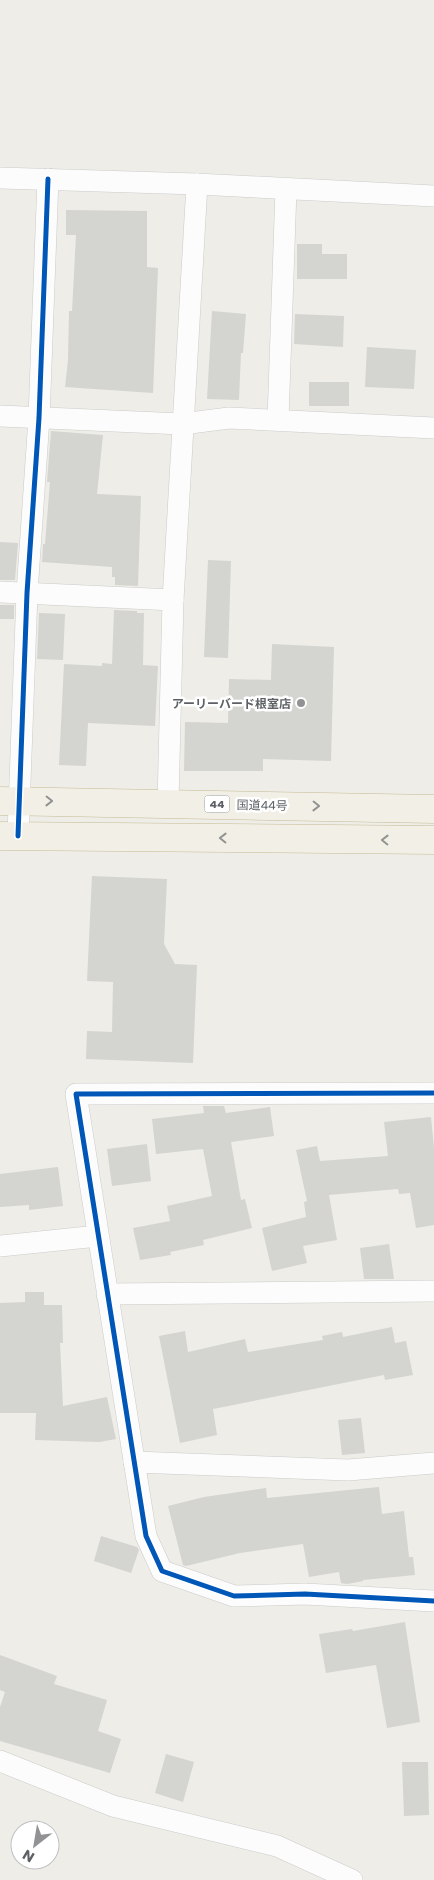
<svg xmlns="http://www.w3.org/2000/svg" width="434" height="1880" viewBox="0 0 434 1880" font-family="Poppins,'Noto Sans JP',sans-serif">
<rect width="100%" height="100%" fill="#eeede8"/>
<!-- building -->
<g fill="#d4d4d1">
<path d="M 66,210 L 147,211 L 147,267 L 158,268 L 153,393 L 65,387 L 68,360 L 69,311 L 72,311 L 76,235 L 66,235 Z"/>
<path d="M 297,244 L 322,244 L 322,254 L 347,254 L 347,279 L 297,279 Z"/>
<path d="M 212,311 L 246,314 L 243,353 L 241,353 L 239,400 L 207,399 Z"/>
<path d="M 295,314 L 344,316 L 343,347 L 294,344 Z"/>
<path d="M 367,347 L 416,350 L 414,389 L 365,387 Z"/>
<rect x="309" y="382" width="40" height="24"/>
<path d="M 51,431 L 103,435 L 97,494 L 141,496 L 138,586 L 115,585 L 115,577 L 112,577 L 112,567 L 42,562 L 43,544 L 45,544 L 50,482 L 47,482 Z"/>
<path d="M 0,542 L 18,543 L 15,580 L 0,580 Z"/>
<path d="M 208,560 L 231,561 L 228,658 L 204,657 Z"/>
<rect x="0" y="605" width="14" height="14"/>
<path d="M 114,610 L 137,611 L 137,613 L 144,613 L 143,665 L 158,666 L 155,726 L 88,723 L 86,766 L 59,765 L 64,664 L 102,666 L 102,663 L 112,664 Z"/>
<path d="M 39,613 L 65,614 L 63,660 L 37,659 Z"/>
<path d="M 272,644 L 334,647 L 331,761 L 263,759 L 263,771 L 184,771 L 185,722 L 228,723 L 229,679 L 271,680 Z"/>
<path d="M 92,876 L 167,879 L 164,944 L 175,964 L 197,965 L 193,1063 L 86,1059 L 87,1031 L 112,1032 L 113,982 L 87,981 Z"/>
<path d="M 203,1106 L 224,1106 L 226,1113 L 270,1107 L 274,1136 L 231,1142 L 241,1200 L 245,1199 L 252,1228 L 203,1240 L 204,1245 L 170,1252 L 171,1255 L 140,1260 L 133,1228 L 170,1221 L 167,1206 L 212,1196 L 203,1149 L 156,1154 L 152,1119 L 204,1113 Z"/>
<path d="M 431,1117 L 434,1148 L 434,1225 L 416,1228 L 410,1193 L 399,1194 L 398,1189 L 329,1195 L 337,1240 L 303,1246 L 307,1263 L 272,1271 L 262,1228 L 306,1217 L 304,1202 L 307,1201 L 296,1150 L 317,1146 L 320,1161 L 388,1156 L 384,1122 Z"/>
<path d="M 147,1144 L 151,1181 L 112,1186 L 107,1149 Z"/>
<path d="M 58,1167 L 63,1206 L 29,1210 L 29,1205 L 0,1207 L 0,1174 Z"/>
<path d="M 389,1244 L 394,1279 L 364,1279 L 360,1248 Z"/>
<path d="M 25,1292 L 44,1292 L 44,1305 L 62,1305 L 63,1343 L 60,1343 L 63,1406 L 107,1397 L 116,1439 L 99,1442 L 35,1440 L 36,1413 L 0,1413 L 0,1303 L 25,1302 Z"/>
<path d="M 392,1327 L 395,1343 L 406,1341 L 413,1375 L 385,1380 L 384,1375 L 213,1409 L 217,1435 L 180,1443 L 159,1336 L 185,1331 L 188,1352 L 245,1339 L 248,1352 L 323,1340 L 322,1336 L 342,1332 L 343,1337 Z"/>
<path d="M 361,1418 L 365,1453 L 342,1455 L 338,1420 Z"/>
<path d="M 379,1487 L 382,1514 L 404,1511 L 409,1557 L 413,1557 L 415,1575 L 363,1580 L 363,1581 L 347,1584 L 341,1583 L 339,1572 L 309,1577 L 303,1544 L 240,1553 L 186,1566 L 183,1565 L 168,1506 L 204,1497 L 266,1488 L 267,1498 Z"/>
<path d="M 101,1536 L 137,1547 L 139,1550 L 131,1573 L 94,1561 Z"/>
<path d="M 405,1622 L 420,1722 L 387,1728 L 376,1665 L 326,1673 L 319,1634 L 352,1629 L 353,1631 Z"/>
<path d="M 0,1655 L 57,1676 L 54,1684 L 107,1700 L 98,1731 L 121,1739 L 110,1773 L 0,1741 L 0,1707 L 5,1692 L 0,1690 Z"/>
<path d="M 166,1754 L 194,1762 L 183,1802 L 155,1793 Z"/>
<path d="M 402,1762 L 428,1762 L 429,1815 L 404,1816 Z"/>
</g>
<g fill="none" stroke-linecap="round" stroke-linejoin="round">
<!-- minor casing -->
<g stroke="#cbcbca" stroke-width="22">
<g id="minor">
<path d="M 0,178 L 197,184 L 434,196"/>
<path d="M 0,416 L 182,424 L 229,418 L 434,428"/>
<path d="M 278,420 L 286,189"/>
<path d="M 0,592 L 173,600"/>
<path d="M 168,803 L 173,600 L 197,184"/>
<path d="M 18,836 L 27,593 L 39,418 L 48,179"/>
<path d="M 434,1093 L 76,1094 L 146,1536 L 162,1571 L 234,1596 L 305,1594 L 434,1601"/>
<path d="M 0,1246 L 98,1236"/>
<path d="M 107,1294 L 434,1291"/>
<path d="M 134,1462 L 348,1470 L 434,1463"/>
<path d="M 0,1761 L 113,1806 L 277,1846 L 352,1880"/>
</g>
</g>
<!-- trunk casing -->
<g stroke="#c6bb94" stroke-width="29">
<g id="trunk">
<path d="M 0,801 L 434,809"/>
<path d="M 0,836 L 434,840"/>
</g>
</g>
<!-- minor -->
<use href="#minor" stroke="#fcfcfc" stroke-width="21"/>
<!-- trunk -->
<use href="#trunk" stroke="#f2f0e6" stroke-width="28"/>
<!-- cycleway casing -->
<g stroke="#fff" stroke-width="8">
<g id="cycleway">
<path d="M 18,836 L 27,593 L 39,418 L 48,179"/>
<path d="M 434,1093 L 76,1094 L 146,1536 L 162,1571 L 234,1596 L 305,1594 L 434,1601"/>
</g>
</g>
<!-- cycleway -->
<use href="#cycleway" stroke="#0057b8" stroke-width="5"/>
</g>
<!-- one-way arrows -->
<defs><path id="oneway-chevron" d="M-2-3.5L2.5 0L-2 3.5" fill="none" stroke-width="1.6" stroke-linecap="round" stroke-linejoin="round" transform="scale(1.25)"/></defs>
<g stroke="#919393">
<use href="#oneway-chevron" transform="translate(49 801) rotate(1)"/>
<use href="#oneway-chevron" transform="translate(316 806) rotate(1)"/>
<use href="#oneway-chevron" transform="translate(223 838) rotate(-179)"/>
<use href="#oneway-chevron" transform="translate(385 840) rotate(-179)"/>
</g>
<!-- markers -->
<circle fill="#909294" stroke="#fff" stroke-width="2" cx="301" cy="703" r="5"/>
<g text-anchor="middle" dominant-baseline="central" stroke-width="5" stroke-linejoin="round" paint-order="stroke">
<!-- shield labels -->
<rect fill="#fff" stroke="#8e9094" stroke-width="1" x="204.5" y="795.5" width="25" height="17" rx="4"/>
<g font-size="11" font-weight="bold" fill="#5d6166">
<text x="217" y="804">44</text>
</g>
<!-- poi labels -->
<g font-size="12" font-weight="bold" fill="#5d6166" stroke="#fff" text-anchor="end">
<text x="291" y="703">アーリーバード根室店</text>
</g>
<!-- street labels -->
<g font-size="12" fill="#5d6166" stroke="#fff">
<text transform="translate(262 805) rotate(1)">国道44号</text>
</g>
</g>
<!-- north arrow -->
<g transform="translate(35 1845) rotate(211)"><circle r="24" fill="#ffffff" stroke="#bec0c2"/>
<path d="M0-4L9 19L0 12L-9 19Z" fill="#909294"/>
<text y="-8" font-size="14" font-weight="bold" text-anchor="middle" fill="#5d6166">N</text>
</g>
</svg>
